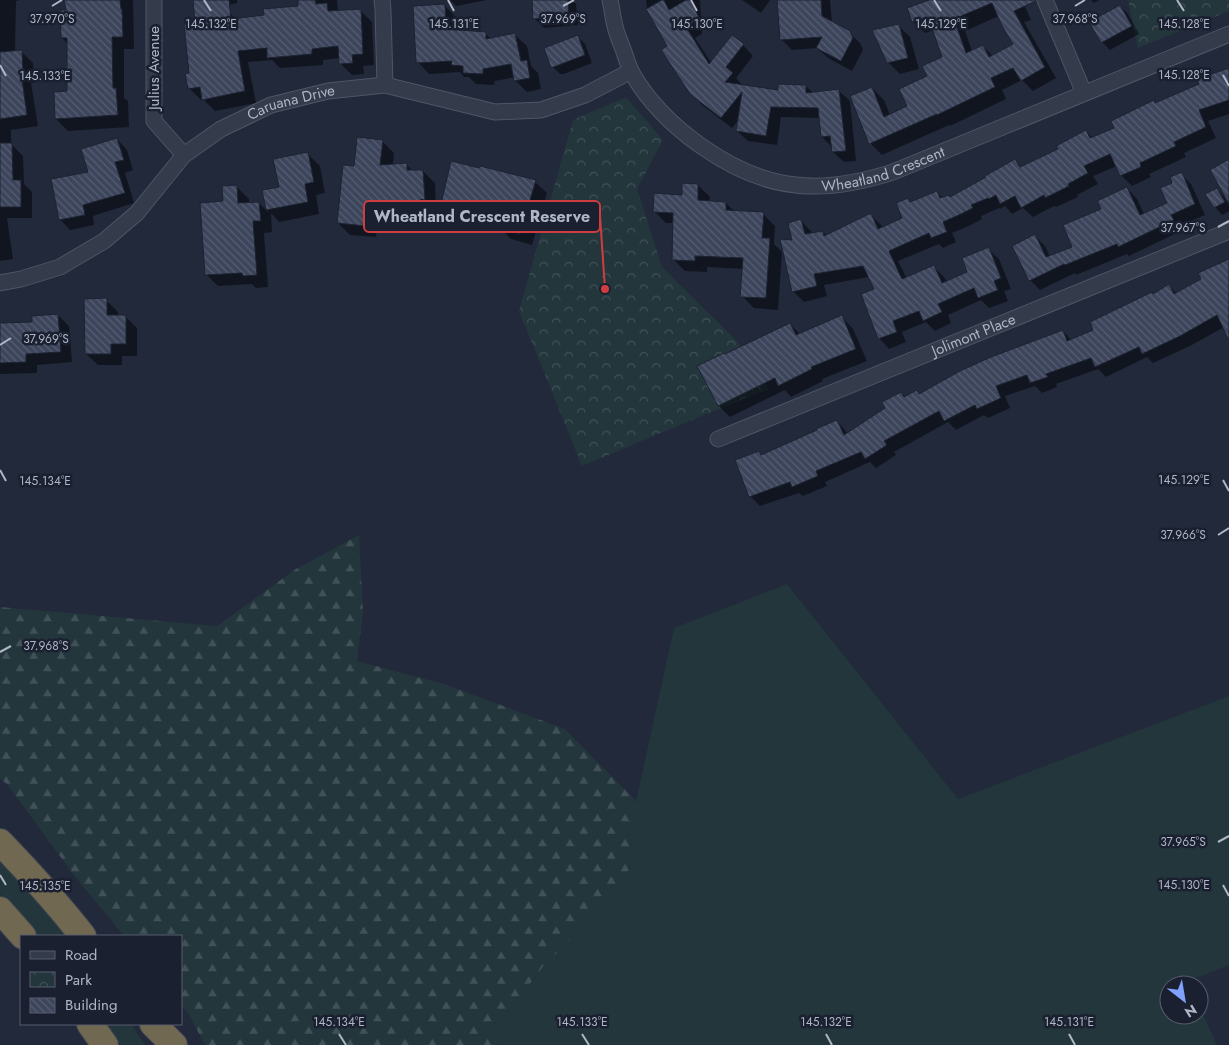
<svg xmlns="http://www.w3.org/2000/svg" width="1229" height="1045" viewBox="0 0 1229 1045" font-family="Jost,sans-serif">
<defs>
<pattern id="forest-firs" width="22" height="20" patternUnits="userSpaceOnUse" patternTransform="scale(1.25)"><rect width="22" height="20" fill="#23363c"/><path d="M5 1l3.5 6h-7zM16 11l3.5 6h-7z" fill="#405157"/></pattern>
<pattern id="park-crowns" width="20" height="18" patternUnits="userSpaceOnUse" patternTransform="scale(1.25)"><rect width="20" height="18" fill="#23363c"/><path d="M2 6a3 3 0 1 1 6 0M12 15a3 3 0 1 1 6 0" fill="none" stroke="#405157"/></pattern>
<pattern id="building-back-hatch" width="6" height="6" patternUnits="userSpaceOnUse" patternTransform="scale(1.25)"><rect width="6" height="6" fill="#3c455b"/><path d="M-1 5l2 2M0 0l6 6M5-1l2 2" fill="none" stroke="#565e71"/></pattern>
</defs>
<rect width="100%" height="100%" fill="#21293b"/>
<!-- grass -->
<g fill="#23363c">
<path d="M 787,584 L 958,799 L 1229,696 L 1229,965 L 1188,981 L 1189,985 L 1169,985 L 1169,1015 L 1199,1015 L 1199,1006 L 1217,1045 L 501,1045 L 491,1034 L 545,964 L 627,885 L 636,801 L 674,628 Z"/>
<path d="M 0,859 L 27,888 L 67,936 L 38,936 L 0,894 Z"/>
<path d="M 105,1024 L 131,1024 L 145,1045 L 120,1045 Z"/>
</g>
<!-- forest -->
<path fill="url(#forest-firs)" d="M 359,535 L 363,612 L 357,661 L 444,684 L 565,729 L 636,801 L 627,885 L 545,964 L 491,1034 L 501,1045 L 205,1045 L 188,1013 L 181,1005 L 181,936 L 124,936 L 73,874 L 7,784 L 0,779 L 0,607 L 217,626 L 296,569 Z"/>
<!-- park -->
<g fill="url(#park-crowns)">
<path d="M 1128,0 L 1229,0 L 1229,11 L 1138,48 Z"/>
<path d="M 626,97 L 663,140 L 637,189 L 662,267 L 736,340 L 769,389 L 704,415 L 582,466 L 519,311 L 573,120 Z"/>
</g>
<!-- shadow -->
<g fill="#0007" fill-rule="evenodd">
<path d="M 0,0 L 20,0 L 16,1 L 15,52 L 22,52 L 33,63 L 34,83 L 31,83 L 38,126 L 11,130 L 11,144 L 23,156 L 24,184 L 32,192 L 32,218 L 7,218 L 13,259 L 0,261 Z"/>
<path d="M 66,0 L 133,0 L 134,49 L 124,49 L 124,98 L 128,101 L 129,127 L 68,131 L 56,119 L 69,92 L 68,44 L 62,38 L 68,11 Z"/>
<path d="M 194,0 L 237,0 L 237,3 L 204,11 Z"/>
<path d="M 299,0 L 337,0 L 338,12 L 360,10 L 372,22 L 374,65 L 363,66 L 364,74 L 352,75 L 341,64 L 340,58 L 323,60 L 323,65 L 280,68 L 272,60 L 248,62 L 256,103 L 215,111 L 203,99 L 201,100 L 189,88 L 190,74 L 230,13 L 236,19 L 265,16 L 299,7 Z"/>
<path d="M 450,0 L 487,0 L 456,6 Z"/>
<path d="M 533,0 L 572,0 L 576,4 L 578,25 L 544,28 L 535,19 Z"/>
<path d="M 646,0 L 700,0 L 702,34 L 695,38 L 712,64 L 743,45 L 753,56 L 736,78 L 742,85 L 741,86 L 779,92 L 806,86 L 813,93 L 839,91 L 850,101 L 856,161 L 844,162 L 833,152 L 832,147 L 822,137 L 820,118 L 781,117 L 777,145 L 748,141 L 737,131 L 739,119 L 732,128 L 702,105 L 691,93 L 668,47 L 647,8 Z"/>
<path d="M 742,0 L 770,0 L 761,13 Z"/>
<path d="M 779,0 L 830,0 L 832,23 L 849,32 L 860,43 L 863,50 L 852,71 L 828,58 L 817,48 L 792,50 L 781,39 Z"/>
<path d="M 933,0 L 1022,0 L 1031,20 L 1024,22 L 1056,78 L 1033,91 L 1022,80 L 1002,90 L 1006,99 L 950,126 L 949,125 L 882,155 L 870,143 L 872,88 L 884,100 L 890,115 L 909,107 L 929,77 L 944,57 L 934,30 L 925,33 L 913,22 ZM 999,16 L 1014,44 L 993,56 L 983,46 L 972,51 L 965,31 Z"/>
<path d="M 1091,0 L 1099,0 L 1094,3 Z"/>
<path d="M 444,5 L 456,17 L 457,31 L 486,34 L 491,39 L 515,35 L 527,46 L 531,66 L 538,73 L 541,89 L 527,92 L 515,80 L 515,77 L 495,81 L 494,85 L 476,84 L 469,77 L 464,77 L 460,72 L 429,74 L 418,62 Z"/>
<path d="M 1120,6 L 1128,14 L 1139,34 L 1110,50 L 1102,42 Z"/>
<path d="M 898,25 L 910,37 L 919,69 L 900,74 L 888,62 Z"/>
<path d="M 577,36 L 585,44 L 592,63 L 564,74 L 560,74 L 552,66 Z"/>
<path d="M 1229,69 L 1229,114 L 1208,121 L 1216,138 L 1184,153 L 1186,157 L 1149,174 L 1151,177 L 1132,186 L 1121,175 L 1117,166 L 1093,176 L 1098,184 L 1077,195 L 1078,197 L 1056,207 L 1054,206 L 1033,217 L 1023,208 L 1012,214 L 1005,206 L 1000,209 L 999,208 L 981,216 L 982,219 L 971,225 L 952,233 L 956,242 L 943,248 L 939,244 L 898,261 L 907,279 L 934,267 L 944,277 L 947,282 L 969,272 L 988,249 L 999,259 L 1011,289 L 1004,291 L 1008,301 L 989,308 L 981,300 L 948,315 L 951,323 L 935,331 L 926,322 L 902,332 L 906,342 L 889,349 L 879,338 L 876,290 L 869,277 L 824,285 L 827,296 L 804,302 L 793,291 L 794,242 L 801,221 L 811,231 L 812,234 L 823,232 L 827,236 L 871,215 L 881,225 L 883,228 L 904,219 L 908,199 L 911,203 L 937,192 L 943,198 L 950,198 L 1015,160 L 1023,168 L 1060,150 L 1086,132 L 1093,138 L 1116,128 L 1154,101 L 1156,104 L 1200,84 Z"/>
<path d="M 117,139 L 127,150 L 133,170 L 125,173 L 134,203 L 93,216 L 94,225 L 70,230 L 60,219 L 90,173 Z"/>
<path d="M 382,141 L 394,153 L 393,165 L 407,165 L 413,171 L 423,171 L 435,183 L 436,211 L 432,210 L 433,218 L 378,220 L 376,237 L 350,235 L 338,223 L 355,168 Z"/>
<path d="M 308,154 L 320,166 L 325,193 L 316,195 L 319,214 L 279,222 L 271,213 L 272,232 L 264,233 L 268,287 L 256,288 L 252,284 L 218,286 L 206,274 L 225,202 L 237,187 L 249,199 L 249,204 L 259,203 L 268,212 L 264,191 L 280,188 Z"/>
<path d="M 1181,174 L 1191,184 L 1205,215 L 1181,225 L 1183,230 L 1129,256 L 1127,254 L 1076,275 L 1075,273 L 1040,290 L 1030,280 L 1035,236 L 1045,246 L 1050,257 L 1073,247 L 1102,210 L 1127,188 L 1137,199 L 1144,214 L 1168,204 L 1174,184 Z"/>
<path d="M 535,182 L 547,193 L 532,245 L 511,239 L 499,227 L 500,225 L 454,215 L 442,203 Z"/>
<path d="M 698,185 L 710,197 L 709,202 L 726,203 L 735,212 L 763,214 L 775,226 L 774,244 L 782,252 L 778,310 L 754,308 L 742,296 L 744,269 L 707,267 L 707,272 L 685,271 L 673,259 L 674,223 L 666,223 L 654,211 L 683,196 Z"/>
<path d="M 1217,189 L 1224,197 L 1229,205 L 1229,211 L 1222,215 L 1215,207 Z"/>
<path d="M 1229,260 L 1229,329 L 1226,326 L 1190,346 L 1153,363 L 1147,357 L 1106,377 L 1098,369 L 1056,384 L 1057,387 L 1042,393 L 1035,386 L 1005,396 L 1010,408 L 988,418 L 984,415 L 956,430 L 948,422 L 894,452 L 896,455 L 876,468 L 870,462 L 825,482 L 827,486 L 803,496 L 799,493 L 760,506 L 750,496 L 759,452 L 762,456 L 837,421 L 848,434 L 886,408 L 901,393 L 906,398 L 917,392 L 920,395 L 1063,331 L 1072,341 L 1095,330 L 1169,286 L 1177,294 L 1202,279 Z"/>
<path d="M 106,300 L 118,312 L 118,316 L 125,316 L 137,328 L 137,356 L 122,356 L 122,365 L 98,365 L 86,354 Z"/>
<path d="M 58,315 L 69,326 L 72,362 L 37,365 L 37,373 L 0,374 L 0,325 L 34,324 Z"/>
<path d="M 842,317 L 853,329 L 867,361 L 822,379 L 823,381 L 791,397 L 785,390 L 730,417 L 719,406 L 725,356 L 790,324 L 800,334 Z"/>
</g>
<!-- building -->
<g fill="url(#building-back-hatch)" stroke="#1c2231" fill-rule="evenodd">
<path d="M 64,0 L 120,0 L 121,9 L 122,9 L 123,37 L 112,37 L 113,88 L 116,88 L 118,115 L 55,119 L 54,92 L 67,91 L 67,38 L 61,38 L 60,10 L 66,10 Z"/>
<path d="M 193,0 L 229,0 L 231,19 L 264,15 L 263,9 L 298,6 L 298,0 L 315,0 L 316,4 L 327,3 L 328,11 L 361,9 L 363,54 L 352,55 L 353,63 L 339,64 L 338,46 L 312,49 L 312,54 L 267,58 L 267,48 L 238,51 L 245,91 L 202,100 L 200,87 L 188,89 L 185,74 L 189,73 L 184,24 L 195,22 Z"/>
<path d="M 532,0 L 568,0 L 569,16 L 533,19 Z"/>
<path d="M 662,0 L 664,0 L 669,10 L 686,0 L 690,0 L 700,19 L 686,27 L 709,64 L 732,35 L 744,44 L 726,67 L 733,73 L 725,82 L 778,90 L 778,84 L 806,85 L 806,93 L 839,89 L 846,151 L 832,152 L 830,136 L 821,137 L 818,108 L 771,107 L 766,136 L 736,131 L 742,92 L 721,118 L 690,94 L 661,50 L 667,46 L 646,9 Z"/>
<path d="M 777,0 L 821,0 L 822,16 L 850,31 L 853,38 L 841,61 L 816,48 L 822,37 L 780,40 Z"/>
<path d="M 929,0 L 1036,0 L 1036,1 L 1014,11 L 1045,67 L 1021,81 L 1013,68 L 991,78 L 995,87 L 937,115 L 937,114 L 869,144 L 850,96 L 872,87 L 884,117 L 907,106 L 899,89 L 927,76 L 922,66 L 942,57 L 928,17 L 912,22 L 907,8 ZM 992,3 L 1002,26 L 1013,44 L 989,57 L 983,45 L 966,53 L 954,19 Z"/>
<path d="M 445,4 L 446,29 L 486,32 L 486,39 L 515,33 L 521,61 L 527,60 L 530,78 L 514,81 L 511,64 L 483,69 L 483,74 L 463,73 L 463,66 L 451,65 L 452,61 L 416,63 L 413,6 Z"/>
<path d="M 1120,5 L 1132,26 L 1101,43 L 1089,22 Z"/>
<path d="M 899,24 L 908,58 L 887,63 L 872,30 Z"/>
<path d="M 578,35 L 585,55 L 551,68 L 544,48 Z"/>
<path d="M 22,50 L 23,72 L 21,72 L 27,115 L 0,119 L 0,52 Z"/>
<path d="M 1229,68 L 1229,100 L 1199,110 L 1206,127 L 1174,142 L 1176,146 L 1140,163 L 1141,167 L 1120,176 L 1110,154 L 1084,166 L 1088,173 L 1068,184 L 1069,186 L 1045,198 L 1044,195 L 1021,208 L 1015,196 L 1000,204 L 996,195 L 989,199 L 988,198 L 971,205 L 973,208 L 961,214 L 943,222 L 947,232 L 931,238 L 929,233 L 889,251 L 902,279 L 934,265 L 942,283 L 967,272 L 962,258 L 989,247 L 1001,278 L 994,281 L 998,290 L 978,298 L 974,288 L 938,304 L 942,312 L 923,321 L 919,311 L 893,321 L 897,332 L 878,339 L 861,294 L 874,289 L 863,266 L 814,274 L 817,286 L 792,292 L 780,239 L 792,240 L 788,223 L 801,219 L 805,234 L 823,231 L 824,236 L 871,213 L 878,229 L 902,218 L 896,203 L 908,198 L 910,202 L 937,191 L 940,198 L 949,195 L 950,197 L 986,177 L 985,176 L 1015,159 L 1020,167 L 1058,149 L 1056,146 L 1086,130 L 1090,138 L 1114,128 L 1111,121 L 1154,100 L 1155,103 L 1199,84 L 1197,79 Z"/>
<path d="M 357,137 L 383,140 L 380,165 L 407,163 L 407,170 L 423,170 L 425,200 L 421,199 L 421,207 L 366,209 L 365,226 L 337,223 L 343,165 L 354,166 Z"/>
<path d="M 117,138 L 124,160 L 115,162 L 125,193 L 83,205 L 85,215 L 59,220 L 51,179 L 88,172 L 81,149 Z"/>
<path d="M 0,143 L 12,143 L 13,180 L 21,180 L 21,207 L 0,207 Z"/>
<path d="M 308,152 L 314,182 L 305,184 L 308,202 L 266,210 L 262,190 L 279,187 L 273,159 Z"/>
<path d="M 1229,159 L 1229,204 L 1210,170 Z"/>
<path d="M 451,161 L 479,168 L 480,166 L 536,180 L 520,234 L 498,227 L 501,217 L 441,204 Z"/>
<path d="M 1182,172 L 1195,204 L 1171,215 L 1174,220 L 1118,247 L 1117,244 L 1065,265 L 1064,264 L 1029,281 L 1012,246 L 1035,234 L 1046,257 L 1072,247 L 1063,225 L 1101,209 L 1097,201 L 1127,187 L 1140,215 L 1167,203 L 1160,188 L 1172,183 L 1170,177 Z"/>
<path d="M 682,183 L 698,184 L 698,200 L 726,202 L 726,210 L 764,212 L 762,238 L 770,238 L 766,298 L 740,297 L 743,258 L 695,256 L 695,261 L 672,260 L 673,213 L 653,212 L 654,193 L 682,195 Z"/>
<path d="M 237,185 L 238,203 L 259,202 L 261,221 L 253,221 L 257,275 L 243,276 L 242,273 L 205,275 L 200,203 L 223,201 L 222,186 Z"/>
<path d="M 1217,188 L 1225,202 L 1214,208 L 1205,194 Z"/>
<path d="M 1229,259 L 1229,341 L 1217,315 L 1180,336 L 1142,354 L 1139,347 L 1095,367 L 1091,358 L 1046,374 L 1048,377 L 1030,383 L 1027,375 L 996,386 L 1001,398 L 977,409 L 975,405 L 944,421 L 939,411 L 884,441 L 887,445 L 865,459 L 861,452 L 816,471 L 818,476 L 792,487 L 790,482 L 749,497 L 735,460 L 759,451 L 761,455 L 817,430 L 816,429 L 837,420 L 844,435 L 885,408 L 882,402 L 901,392 L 904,397 L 917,390 L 919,394 L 960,371 L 991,357 L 1063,330 L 1067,341 L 1093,330 L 1090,322 L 1152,292 L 1153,294 L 1169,284 L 1174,294 L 1201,279 L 1198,273 Z"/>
<path d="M 107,298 L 107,315 L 126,315 L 126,344 L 111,344 L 111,354 L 85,354 L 84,299 Z"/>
<path d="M 58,314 L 61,352 L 26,354 L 26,362 L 0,363 L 0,323 L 32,322 L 32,316 Z"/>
<path d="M 842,315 L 856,349 L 811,367 L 812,369 L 778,386 L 775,378 L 718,406 L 697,366 L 724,353 L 725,354 L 790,323 L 796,335 Z"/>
</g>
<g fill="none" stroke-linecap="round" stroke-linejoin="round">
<!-- street casing -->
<g stroke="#4f5665" stroke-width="17">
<g id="street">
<path d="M 154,0 L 154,121 L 184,155"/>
<path d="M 382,0 L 383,10 L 385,85"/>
<path id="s1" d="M 610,0 C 612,9 613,18 615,26 C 617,36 622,45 625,55 C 627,61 629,67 632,73 C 662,126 734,179 796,185 C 828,189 862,182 893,172 L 1229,34"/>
<path d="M 1045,0 L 1084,93"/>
<path id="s2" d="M 0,283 L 21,279 L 60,267 L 104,241 L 137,213 L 184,155 L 221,129 L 271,105 L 328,91 L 385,85 L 495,112 L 541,110 L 585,95 L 631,71"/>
<path id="s3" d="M 718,439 L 1229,231"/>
</g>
</g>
<!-- highway casing -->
<g stroke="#3c4352" stroke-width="28">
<g id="highway">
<path d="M 0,842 C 29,872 57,903 83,936"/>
<path d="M 0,910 L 23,936"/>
<path d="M 90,1024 L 105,1045"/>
<path d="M 153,1024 L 174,1045"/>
</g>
</g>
<!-- street -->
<use href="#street" stroke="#343b4b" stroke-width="15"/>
<!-- highway -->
<use href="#highway" stroke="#716851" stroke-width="26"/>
</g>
<!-- ticks -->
<path fill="none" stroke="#afb6c7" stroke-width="2" d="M 204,0 L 211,11M 448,0 L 454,11M 691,0 L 697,11M 934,0 L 941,11M 1177,0 L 1184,11M 52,6 L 62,0M 563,6 L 574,0M 1075,6 L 1085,0M 0,65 L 6,76M 1223,75 L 1229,86M 1218,227 L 1229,221M 0,345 L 11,338M 0,470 L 6,481M 1223,480 L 1229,491M 1218,535 L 1229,528M 0,652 L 11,646M 1218,842 L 1229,836M 0,875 L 6,885M 1223,885 L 1229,896M 339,1034 L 346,1045M 582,1034 L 589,1045M 826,1034 L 832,1045M 1069,1034 L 1075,1045"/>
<g text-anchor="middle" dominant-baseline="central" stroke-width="5" stroke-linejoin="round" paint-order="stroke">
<!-- street labels -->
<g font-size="15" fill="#afb6c7" stroke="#1a202f">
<text transform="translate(154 68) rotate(-90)">Julius Avenue</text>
<text stroke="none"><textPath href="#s2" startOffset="352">Caruana Drive</textPath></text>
<text stroke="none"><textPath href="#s1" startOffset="371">Wheatland Crescent</textPath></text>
<text stroke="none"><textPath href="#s3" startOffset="276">Jolimont Place</textPath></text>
</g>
</g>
<g font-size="12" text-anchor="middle" fill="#afb6c7" stroke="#1a202f" stroke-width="5" stroke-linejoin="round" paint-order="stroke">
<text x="52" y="23">37.970°S</text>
<text x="563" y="23">37.969°S</text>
<text x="1075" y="23">37.968°S</text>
<text x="1184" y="28">145.128°E</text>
<text x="211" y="28">145.132°E</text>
<text x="454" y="28">145.131°E</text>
<text x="697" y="28">145.130°E</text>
<text x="941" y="28">145.129°E</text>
<text x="1184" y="79">145.128°E</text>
<text x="45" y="80">145.133°E</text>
<text x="1183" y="232">37.967°S</text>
<text x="46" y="343">37.969°S</text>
<text x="1184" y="484">145.129°E</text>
<text x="45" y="485">145.134°E</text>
<text x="1183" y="539">37.966°S</text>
<text x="46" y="650">37.968°S</text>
<text x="1183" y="846">37.965°S</text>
<text x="1184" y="889">145.130°E</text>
<text x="45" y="890">145.135°E</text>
<text x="339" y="1026">145.134°E</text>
<text x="582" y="1026">145.133°E</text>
<text x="826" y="1026">145.132°E</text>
<text x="1069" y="1026">145.131°E</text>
</g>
<!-- callouts -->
<path fill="none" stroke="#d03d40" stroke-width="2" d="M605 289L600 216"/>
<circle fill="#d03d40" stroke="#1a202f" stroke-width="2" cx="605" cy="289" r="5"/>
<rect fill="#1a202f" stroke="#d03d40" stroke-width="2" x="364" y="201" width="236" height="31" rx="5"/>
<g font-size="16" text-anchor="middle" font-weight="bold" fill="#afb6c7">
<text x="482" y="222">Wheatland Crescent Reserve</text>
</g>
<!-- legend -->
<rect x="20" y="935" width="162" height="90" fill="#1a202f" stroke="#565c6c"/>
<rect x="30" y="951" width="25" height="8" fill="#343b4b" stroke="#565c6c"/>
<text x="65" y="960" font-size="15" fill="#afb6c7">Road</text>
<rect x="30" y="972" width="25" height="15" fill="url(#park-crowns)" stroke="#565c6c"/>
<text x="65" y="985" font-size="15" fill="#afb6c7">Park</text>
<rect x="30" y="998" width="25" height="15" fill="url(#building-back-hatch)" stroke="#565c6c"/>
<text x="65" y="1010" font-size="15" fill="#afb6c7">Building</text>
<!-- north arrow -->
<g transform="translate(1184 1000) rotate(149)"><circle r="24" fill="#1a202f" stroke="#565c6c"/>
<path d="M0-4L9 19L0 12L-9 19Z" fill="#80a2fc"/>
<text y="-8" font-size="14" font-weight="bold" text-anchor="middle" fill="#afb6c7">N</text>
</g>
</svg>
